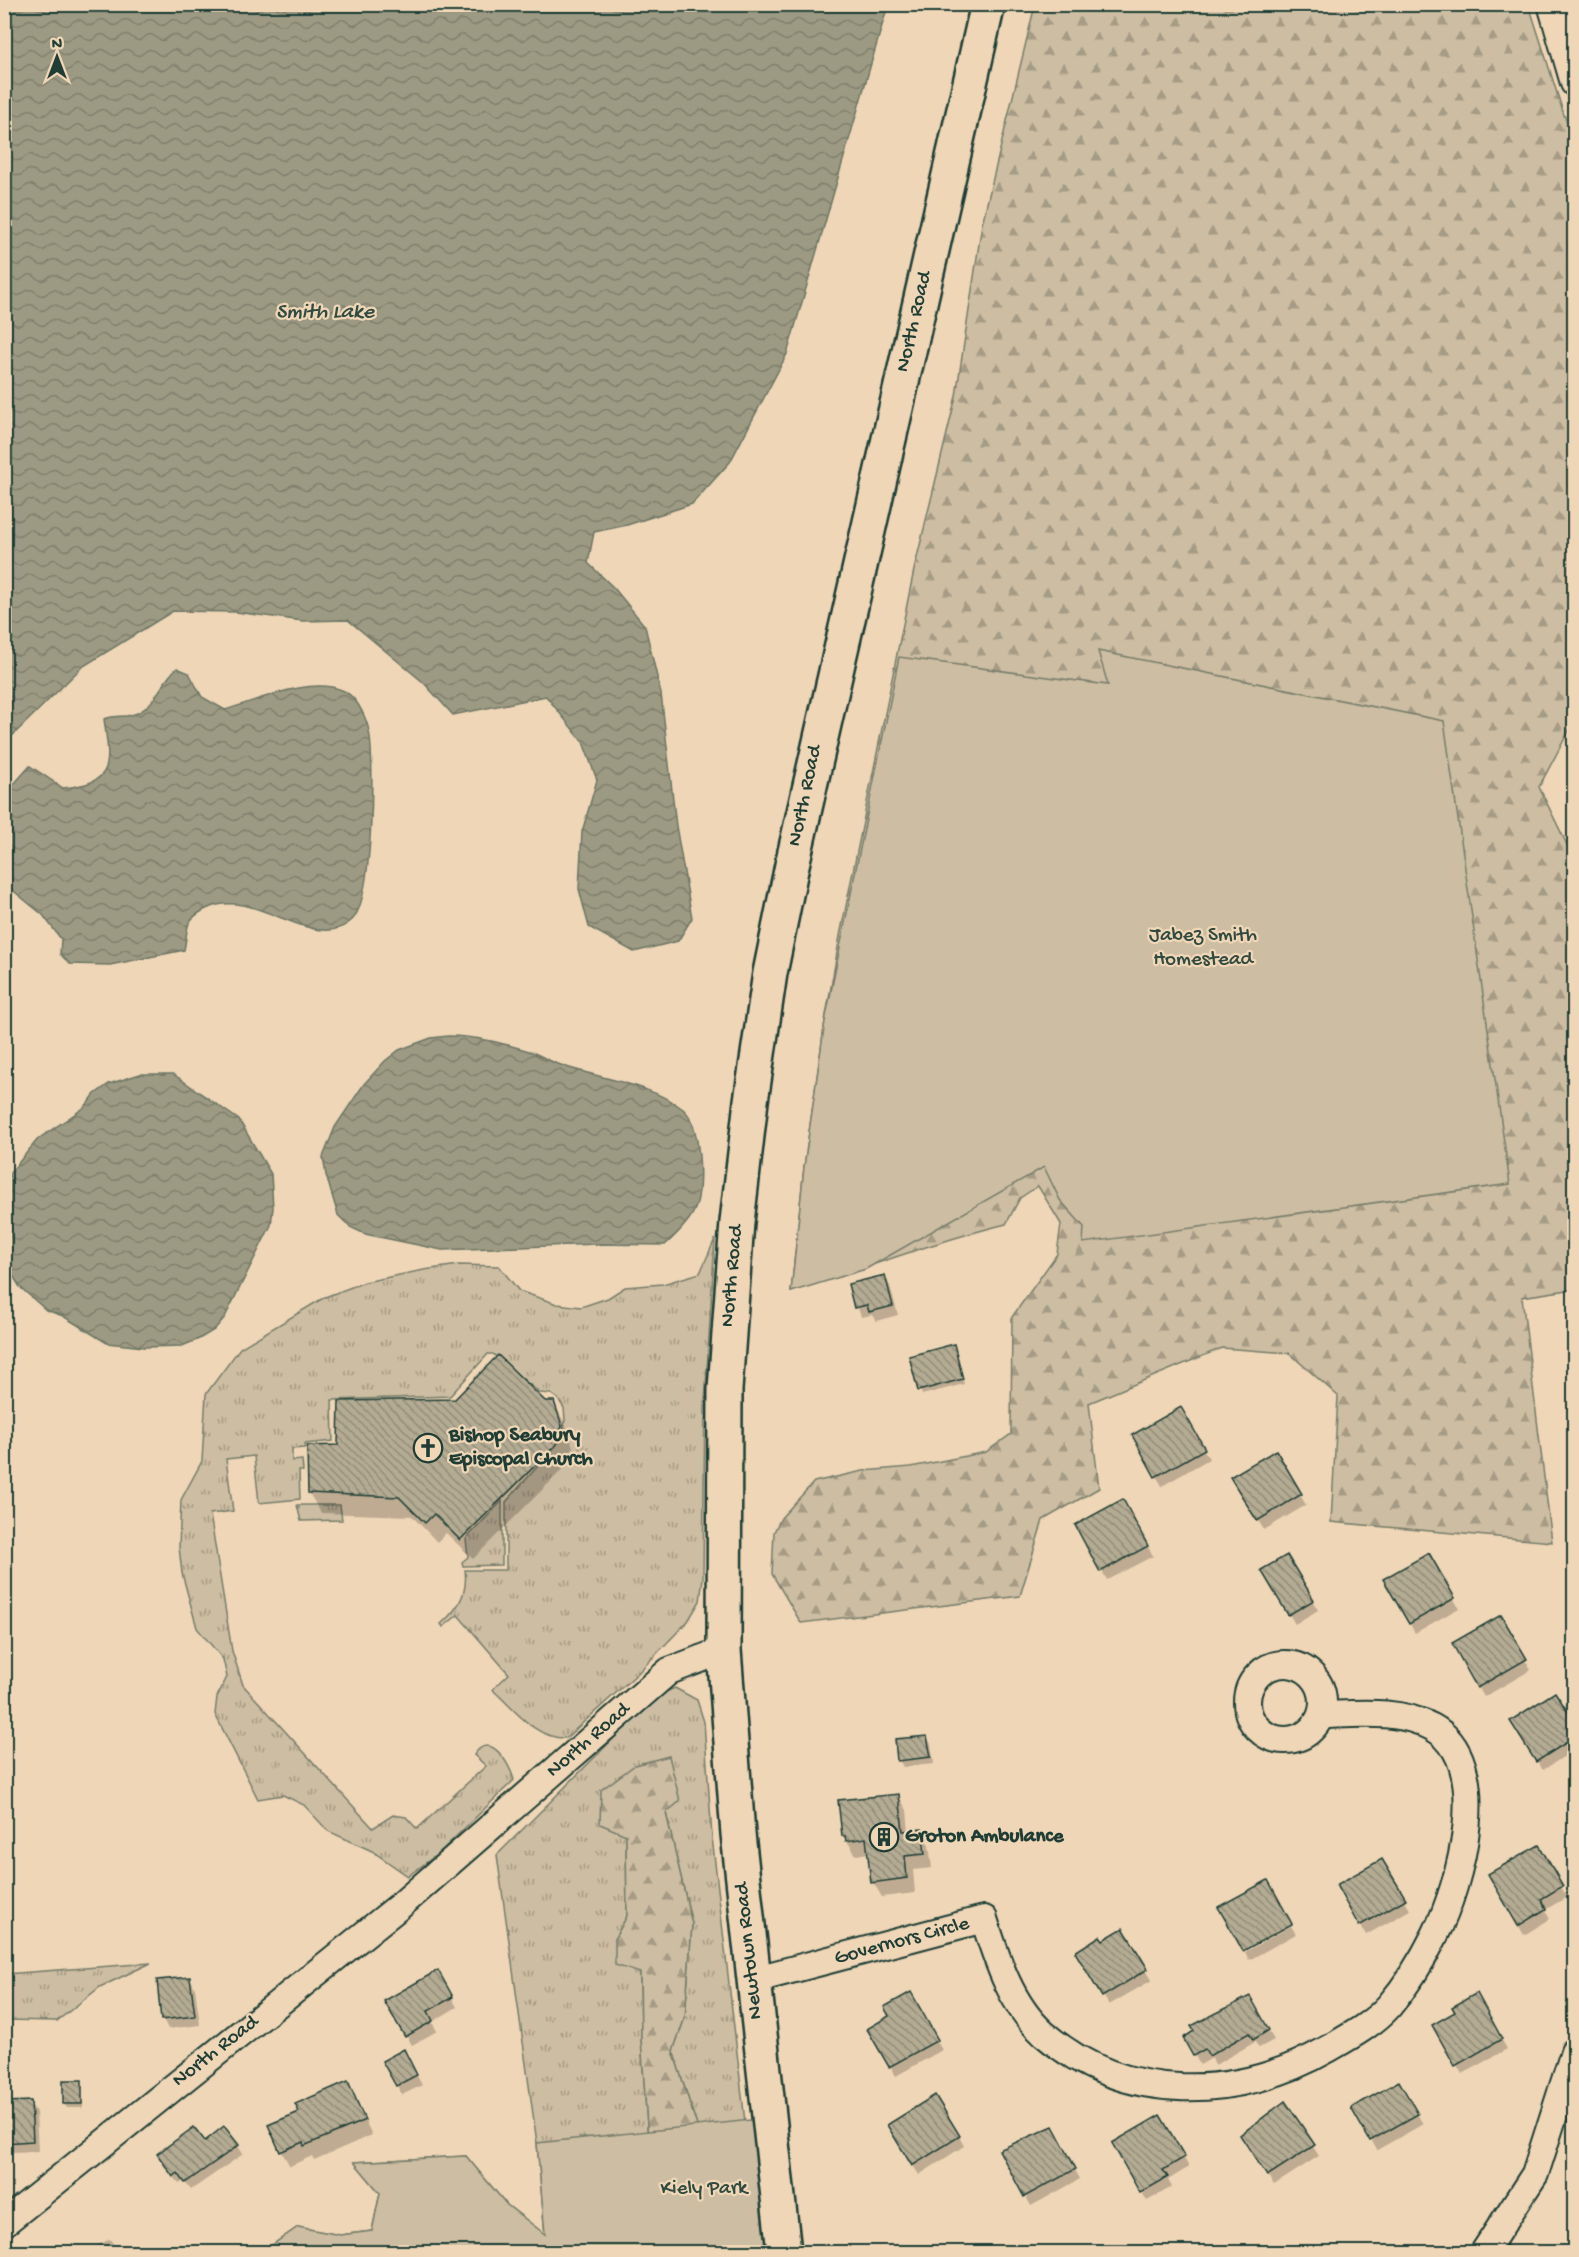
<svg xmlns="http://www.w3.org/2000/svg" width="1579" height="2257" viewBox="0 0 1579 2257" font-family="'Gochi Hand',sans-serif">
<defs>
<pattern id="grass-tufts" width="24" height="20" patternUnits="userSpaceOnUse" patternTransform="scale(1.5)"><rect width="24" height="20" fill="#cdbda2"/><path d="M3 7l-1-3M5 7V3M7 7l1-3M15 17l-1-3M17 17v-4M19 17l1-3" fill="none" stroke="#a69b85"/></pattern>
<pattern id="forest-firs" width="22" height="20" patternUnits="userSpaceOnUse" patternTransform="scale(1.5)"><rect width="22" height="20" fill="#cdbda2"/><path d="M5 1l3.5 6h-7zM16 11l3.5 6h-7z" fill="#a69b85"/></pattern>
<pattern id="water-waves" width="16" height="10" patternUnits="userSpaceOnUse" patternTransform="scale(1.5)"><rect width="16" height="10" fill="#9d9a83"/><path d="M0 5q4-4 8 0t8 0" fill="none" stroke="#7f7f6c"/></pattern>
<pattern id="building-back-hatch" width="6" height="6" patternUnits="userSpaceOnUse" patternTransform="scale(1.5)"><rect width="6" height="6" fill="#b4ab93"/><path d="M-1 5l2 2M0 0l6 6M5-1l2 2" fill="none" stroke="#928c79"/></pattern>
</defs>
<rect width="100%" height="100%" fill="#efd6b7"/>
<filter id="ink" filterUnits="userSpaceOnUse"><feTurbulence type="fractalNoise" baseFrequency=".0167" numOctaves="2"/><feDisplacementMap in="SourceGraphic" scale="12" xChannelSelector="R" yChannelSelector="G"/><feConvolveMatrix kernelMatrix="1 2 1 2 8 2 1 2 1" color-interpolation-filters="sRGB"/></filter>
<g filter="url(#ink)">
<!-- grass -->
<g fill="url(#grass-tufts)" stroke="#767d6b" stroke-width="1.5">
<path d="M 715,1239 L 705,1402 L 703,1578 L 700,1601 L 688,1621 L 638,1673 L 566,1738 C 536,1739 516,1711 495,1692 L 493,1689 L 509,1674 L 458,1615 L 443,1627 L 441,1624 C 458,1609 468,1594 465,1570 L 506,1570 L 506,1502 L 561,1440 L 565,1420 L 564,1408 L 558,1399 L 551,1394 L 540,1393 L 493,1354 L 488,1354 L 450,1396 L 332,1400 L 333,1441 L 305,1444 L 304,1448 L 292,1449 L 292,1461 L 302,1460 L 303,1471 L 299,1471 L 300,1499 L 259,1503 L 254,1456 L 226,1459 L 233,1511 L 210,1514 L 232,1651 L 243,1685 L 373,1828 L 393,1815 L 406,1817 L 417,1829 L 486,1766 L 474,1755 C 490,1730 510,1764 514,1780 L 439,1853 L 408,1876 L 372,1851 L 328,1831 L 304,1805 L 283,1795 L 258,1799 L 215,1714 L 217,1697 L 227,1677 L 223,1659 L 197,1628 L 182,1573 L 179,1547 L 181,1500 L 202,1461 L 206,1394 L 240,1348 L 325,1297 L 365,1282 L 424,1270 L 459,1265 L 499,1266 L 519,1291 L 557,1304 L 581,1307 L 608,1298 L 625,1287 L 663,1284 L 700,1273 Z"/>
<path d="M 502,1501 L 502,1565 L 463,1566 L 462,1562 L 468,1557 L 466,1539 Z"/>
<path d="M 297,1505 L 340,1505 L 342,1520 L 301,1521 Z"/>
<path d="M 675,1688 L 697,1700 L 704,1722 L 712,1837 L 758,2234 L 697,2126 L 673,2051 L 685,2017 L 692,1924 L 666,1813 L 626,1835 L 627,1916 L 615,1938 L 640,1973 L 641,2038 L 651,2183 L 545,2235 L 537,2143 L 497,1855 L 656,1696 Z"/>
<path d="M 151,1963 L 100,1987 L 57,2021 L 5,2020 L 5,1974 Z"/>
</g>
<!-- forest -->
<g fill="url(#forest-firs)" stroke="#767d6b" stroke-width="1.5">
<path d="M 1035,5 L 1529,5 L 1564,115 L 1574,138 L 1574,721 L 1539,787 L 1574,859 L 1574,1289 L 1522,1297 L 1552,1542 L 1331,1522 L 1338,1396 L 1289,1353 L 1222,1348 L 1089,1403 L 1099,1488 L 1043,1520 L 1020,1596 L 801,1623 L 772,1574 L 774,1532 L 781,1518 L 814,1482 L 863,1471 L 911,1467 L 986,1452 L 1011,1434 L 1012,1317 L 1057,1254 L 1061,1224 L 1038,1186 L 1020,1198 L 1006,1224 C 933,1242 863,1269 791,1292 L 804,1167 L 825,1021 L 840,936 L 914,570 L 956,396 L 982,224 Z"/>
<path d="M 669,1756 L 680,1801 L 666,1813 L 692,1924 L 685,2017 L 673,2051 L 697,2126 L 758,2234 L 262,2252 L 298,2227 L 340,2235 L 372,2231 L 380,2193 L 354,2162 L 466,2156 L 507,2205 L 545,2235 L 651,2183 L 641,2038 L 640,1973 L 615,1965 L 615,1938 L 627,1916 L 626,1835 L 600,1824 L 601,1790 L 635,1765 Z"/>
</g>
<!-- park -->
<g fill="#cdbda2" stroke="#767d6b" stroke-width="1.5">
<path d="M 1098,651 L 1444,721 L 1510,1184 L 1083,1243 L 1084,1227 L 1060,1200 L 1044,1167 L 866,1269 L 791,1292 L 804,1167 L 825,1021 L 899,657 L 1108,685 Z"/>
<path d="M 760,2119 L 777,2252 L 262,2252 L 298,2227 L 340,2235 L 372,2231 L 380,2193 L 354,2162 L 466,2156 L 507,2205 L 545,2234 L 537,2143 Z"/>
</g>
<!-- water -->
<g fill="url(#water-waves)" stroke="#6b7563" stroke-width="1.5">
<path d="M 5,4 L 888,5 L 787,354 L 730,462 L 692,504 L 627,525 L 594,532 L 588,563 L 614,588 L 645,626 L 661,694 L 676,826 L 692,918 L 678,941 L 634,952 L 589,927 L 579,889 L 582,832 L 597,780 L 583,742 L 546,696 L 453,715 L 423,682 L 348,620 L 303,621 L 236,612 L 173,611 L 82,667 L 5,743 Z"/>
<path d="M 177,668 L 189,673 L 202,697 L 225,710 C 256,701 313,675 344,691 C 359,699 368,721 370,737 C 374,769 373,900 352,920 C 315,956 254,884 206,909 C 200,912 192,917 189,923 C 186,931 186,942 184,950 L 110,965 L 70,964 L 60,954 L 61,939 L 43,915 L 5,884 L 5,794 L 30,766 L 63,788 C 116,783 110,764 104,719 C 117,714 122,718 131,715 C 156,709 159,683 177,668 Z"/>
<path d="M 448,1036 C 475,1036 502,1043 529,1051 C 539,1054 548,1061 558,1064 C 598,1079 647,1082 683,1109 C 701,1123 703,1185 696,1206 C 692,1220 676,1235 665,1245 L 597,1244 L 442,1250 L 365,1234 L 350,1227 L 338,1215 L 326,1175 L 323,1157 L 335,1127 L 364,1084 L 385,1061 L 399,1050 L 431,1038 Z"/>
<path d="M 140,1074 L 173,1074 L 239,1120 L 271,1174 L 273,1208 L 271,1225 L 225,1317 L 214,1330 L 199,1339 L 182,1346 L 144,1347 L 107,1343 L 63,1316 L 46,1310 L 20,1287 L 5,1263 L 5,1179 L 38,1139 L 85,1107 L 95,1094 L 109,1084 Z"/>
</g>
<!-- shadow -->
<g fill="#0003">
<path d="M 885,1277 L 890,1286 L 898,1315 L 876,1321 L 872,1315 L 861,1317 L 850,1285 Z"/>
<path d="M 956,1350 L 964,1384 L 922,1395 L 911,1357 Z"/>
<path d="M 456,1400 L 553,1403 L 565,1423 L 573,1447 L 567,1465 L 473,1559 L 446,1533 L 437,1542 L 412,1516 L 321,1513 L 309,1493 L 309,1447 L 339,1446 Z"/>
<path d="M 1181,1409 L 1209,1459 L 1162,1486 L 1134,1436 Z"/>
<path d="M 1275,1452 L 1306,1505 L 1264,1530 L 1232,1478 Z"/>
<path d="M 1123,1501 L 1153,1556 L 1107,1580 L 1077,1526 Z"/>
<path d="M 1429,1555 L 1459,1608 L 1415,1633 L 1385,1580 Z"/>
<path d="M 1286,1557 L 1318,1610 L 1295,1624 L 1263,1571 Z"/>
<path d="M 1500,1617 L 1531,1670 L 1484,1697 L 1454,1644 Z"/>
<path d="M 1574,1725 L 1574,1750 L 1543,1770 L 1517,1731 Z"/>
<path d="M 927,1737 L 931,1744 L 934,1764 L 903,1767 L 899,1760 Z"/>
<path d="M 898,1795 L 907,1810 L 909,1832 L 921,1830 L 929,1845 L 932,1868 L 913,1870 L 915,1893 L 882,1897 L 873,1882 L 869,1853 L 856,1855 L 844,1836 Z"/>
<path d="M 1538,1847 L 1567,1897 L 1545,1910 L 1550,1919 L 1524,1935 L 1490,1875 Z"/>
<path d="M 1382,1861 L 1410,1910 L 1366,1935 L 1338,1886 Z"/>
<path d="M 1291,1926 L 1296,1934 L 1249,1960 L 1245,1952 Z"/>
<path d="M 1122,1930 L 1152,1980 L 1109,2005 L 1077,1952 L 1102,1942 Z"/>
<path d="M 437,1972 L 457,2007 L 432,2022 L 437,2031 L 412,2045 L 387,2001 Z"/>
<path d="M 190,1978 L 195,1988 L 200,2025 L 168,2029 L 163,2019 Z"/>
<path d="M 910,1994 L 942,2050 L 896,2076 L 869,2029 L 891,2017 Z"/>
<path d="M 1476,1995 L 1507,2049 L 1462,2074 L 1434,2025 L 1457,2013 Z"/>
<path d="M 1249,1998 L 1274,2040 L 1259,2048 L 1255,2042 L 1215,2065 L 1212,2058 L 1200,2065 L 1185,2038 Z"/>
<path d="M 403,2051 L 422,2085 L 402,2095 L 384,2061 Z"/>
<path d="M 81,2081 L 83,2108 L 67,2108 L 64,2104 Z"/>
<path d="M 347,2083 L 372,2135 L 314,2160 L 312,2156 L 290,2166 L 281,2151 L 300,2113 Z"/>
<path d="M 1399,2083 L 1423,2124 L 1377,2150 L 1353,2109 Z"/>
<path d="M 30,2103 L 36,2112 L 38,2151 L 11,2152 L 6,2143 Z"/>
<path d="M 1285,2103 L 1319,2156 L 1274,2185 L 1247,2145 L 1265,2120 L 1263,2117 Z"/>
<path d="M 1160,2117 L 1189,2167 L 1168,2180 L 1172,2187 L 1147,2201 L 1114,2144 Z"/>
<path d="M 1052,2127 L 1080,2179 L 1031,2206 L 1001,2151 Z"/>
<path d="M 894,2135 L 959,2136 L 964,2146 L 919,2175 Z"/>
<path d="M 204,2144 L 238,2146 L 243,2154 L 191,2190 L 184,2181 L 179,2184 L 163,2163 Z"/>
<path d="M 110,2239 L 118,2252 L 85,2252 Z"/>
</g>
<!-- building -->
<g fill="url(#building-back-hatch)" stroke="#1f3d34" stroke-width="1.5">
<path d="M 885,1275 L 893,1306 L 869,1312 L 867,1305 L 854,1308 L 848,1284 Z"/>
<path d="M 954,1344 L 963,1379 L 918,1391 L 909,1356 Z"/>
<path d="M 498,1355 L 545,1401 L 554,1401 L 562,1426 L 556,1445 L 460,1540 L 434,1514 L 425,1523 L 399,1497 L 308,1493 L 307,1446 L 338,1445 L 339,1401 L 455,1399 Z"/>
<path d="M 1181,1407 L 1205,1449 L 1155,1477 L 1132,1435 Z"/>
<path d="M 1276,1450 L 1302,1494 L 1257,1521 L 1230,1477 Z"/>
<path d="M 1123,1499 L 1148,1546 L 1100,1572 L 1075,1525 Z"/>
<path d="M 1429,1553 L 1455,1598 L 1409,1624 L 1383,1579 Z"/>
<path d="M 1287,1555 L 1314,1600 L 1288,1615 L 1261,1570 Z"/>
<path d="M 1501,1615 L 1527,1659 L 1477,1688 L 1452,1643 Z"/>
<path d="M 1555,1692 L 1575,1723 L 1575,1737 L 1536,1762 L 1510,1721 Z"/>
<path d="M 927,1736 L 931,1757 L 897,1761 L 895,1739 Z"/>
<path d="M 899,1794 L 903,1831 L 922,1829 L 925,1854 L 905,1856 L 907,1878 L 871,1883 L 866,1838 L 846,1841 L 845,1836 L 842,1836 L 838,1800 Z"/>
<path d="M 1539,1845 L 1563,1886 L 1541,1899 L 1546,1909 L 1518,1926 L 1488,1874 Z"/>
<path d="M 1382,1859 L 1406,1899 L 1359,1926 L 1336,1885 Z"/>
<path d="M 1268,1880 L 1292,1924 L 1243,1951 L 1218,1907 Z"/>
<path d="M 1123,1928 L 1148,1969 L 1102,1997 L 1075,1952 L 1100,1936 L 1103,1940 Z"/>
<path d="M 438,1970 L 453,1997 L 428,2011 L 433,2021 L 405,2037 L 384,2001 Z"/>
<path d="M 190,1977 L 195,2016 L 161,2020 L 157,1980 Z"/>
<path d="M 911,1992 L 938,2040 L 889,2067 L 867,2029 L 889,2016 L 884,2007 Z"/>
<path d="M 1477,1993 L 1502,2039 L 1455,2066 L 1432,2025 L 1455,2012 L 1452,2007 Z"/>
<path d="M 1250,1996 L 1269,2030 L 1253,2040 L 1249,2033 L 1209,2056 L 1205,2049 L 1193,2056 L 1183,2038 L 1194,2031 L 1191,2026 Z"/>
<path d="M 404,2049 L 417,2075 L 396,2086 L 382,2061 Z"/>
<rect x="63" y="2080" width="19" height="24"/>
<path d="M 348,2081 L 365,2120 L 304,2146 L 303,2142 L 280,2152 L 268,2125 L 299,2112 L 295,2104 Z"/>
<path d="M 1399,2081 L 1418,2114 L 1370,2141 L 1351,2108 Z"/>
<path d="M 935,2095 L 960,2136 L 912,2166 L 887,2125 Z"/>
<path d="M 31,2101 L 33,2141 L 4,2143 L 4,2102 Z"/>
<path d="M 1285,2101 L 1315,2145 L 1267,2176 L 1240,2135 Z"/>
<path d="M 1160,2115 L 1185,2157 L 1163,2170 L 1168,2177 L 1140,2193 L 1112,2143 Z"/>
<path d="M 224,2126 L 239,2145 L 185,2183 L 178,2173 L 173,2177 L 157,2154 L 194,2127 L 205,2141 Z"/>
<path d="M 1053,2126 L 1076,2169 L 1024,2197 L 999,2150 Z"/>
</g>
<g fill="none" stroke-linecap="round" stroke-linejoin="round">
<!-- street casing -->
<g stroke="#1f3d34" stroke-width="30">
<g id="street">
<path d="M 1551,4 L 1574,83"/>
<circle cx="1285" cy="1702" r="38"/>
<path d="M 753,1980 L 984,1919 C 997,1960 1011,2005 1044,2034 C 1126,2105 1239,2100 1328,2049 C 1349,2037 1373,2024 1389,2006 C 1407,1985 1423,1959 1435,1935 C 1460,1886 1495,1761 1432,1727 C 1399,1709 1358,1714 1322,1715"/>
<path d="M 4,2223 L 401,1905 L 669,1671 L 724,1650"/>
<path d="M 1484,2252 L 1535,2174 L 1574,2052"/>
</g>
</g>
<!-- secondary casing -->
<g stroke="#1f3d34" stroke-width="38">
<path id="secondary" d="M 784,2252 L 738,1834 L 724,1650 L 725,1390 L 737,1222 L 751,1101 L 770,973 L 792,865 L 988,4"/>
</g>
<!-- street -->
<use href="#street" stroke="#efd6b7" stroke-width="26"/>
<!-- secondary -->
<use href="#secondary" stroke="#efd6b7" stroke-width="33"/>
</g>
</g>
<!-- icons -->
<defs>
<g id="church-ring" transform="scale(1.5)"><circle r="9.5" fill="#efd6b7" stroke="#1f3d34" stroke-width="1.5"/><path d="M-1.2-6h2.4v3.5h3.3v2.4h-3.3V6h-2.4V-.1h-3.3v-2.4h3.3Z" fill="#1f3d34"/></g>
<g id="building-ring" transform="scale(1.5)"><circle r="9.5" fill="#efd6b7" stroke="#1f3d34" stroke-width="1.5"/><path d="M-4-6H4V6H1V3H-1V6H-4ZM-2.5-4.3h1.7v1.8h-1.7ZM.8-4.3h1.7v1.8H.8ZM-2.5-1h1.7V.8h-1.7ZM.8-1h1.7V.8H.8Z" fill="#1f3d34"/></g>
</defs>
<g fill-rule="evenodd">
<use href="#church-ring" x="428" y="1448"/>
<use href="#building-ring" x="884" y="1837"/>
</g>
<g text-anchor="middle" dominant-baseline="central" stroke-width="4.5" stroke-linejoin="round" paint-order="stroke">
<!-- street labels -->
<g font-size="21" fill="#1f3d34" stroke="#efd6b7">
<text transform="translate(915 322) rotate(-77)">North Road</text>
<text transform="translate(806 796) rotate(-78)">North Road</text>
<text transform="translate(733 1276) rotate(-85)">North Road</text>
<text transform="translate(589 1741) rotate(-41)">North Road</text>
<text transform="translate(902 1942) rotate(-15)">Governors Circle</text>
<text transform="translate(750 1951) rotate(-96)">Newtown Road</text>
<text transform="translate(216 2052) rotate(-38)">North Road</text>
</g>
<!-- park labels -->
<g font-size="21" fill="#304a3f" stroke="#efd6b7">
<text x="1203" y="936">Jabez Smith<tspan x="1203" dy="24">Homestead</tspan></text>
<text x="704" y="2189">Kiely Park</text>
</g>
<!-- poi labels -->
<g font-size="21" font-weight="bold" fill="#1f3d34" stroke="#efd6b7" text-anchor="start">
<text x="449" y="1436">Bishop Seabury<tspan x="449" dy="24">Episcopal Church</tspan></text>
<text x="905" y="1837">Groton Ambulance</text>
</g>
<!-- water labels -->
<g font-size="22" font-style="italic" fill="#324b40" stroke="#efd6b7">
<text x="325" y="313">Smith Lake</text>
</g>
</g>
<!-- margin -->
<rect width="1579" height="2257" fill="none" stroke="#efd6b7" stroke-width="24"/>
<rect x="12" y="12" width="1555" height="2233" fill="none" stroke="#1f3d34" stroke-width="2" filter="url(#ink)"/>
<!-- north arrow -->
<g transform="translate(57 57)" stroke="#efd6b7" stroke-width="4.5" paint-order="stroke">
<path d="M0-4.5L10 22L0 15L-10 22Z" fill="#1f3d34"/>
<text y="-9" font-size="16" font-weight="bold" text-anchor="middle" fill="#1f3d34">N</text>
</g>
</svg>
